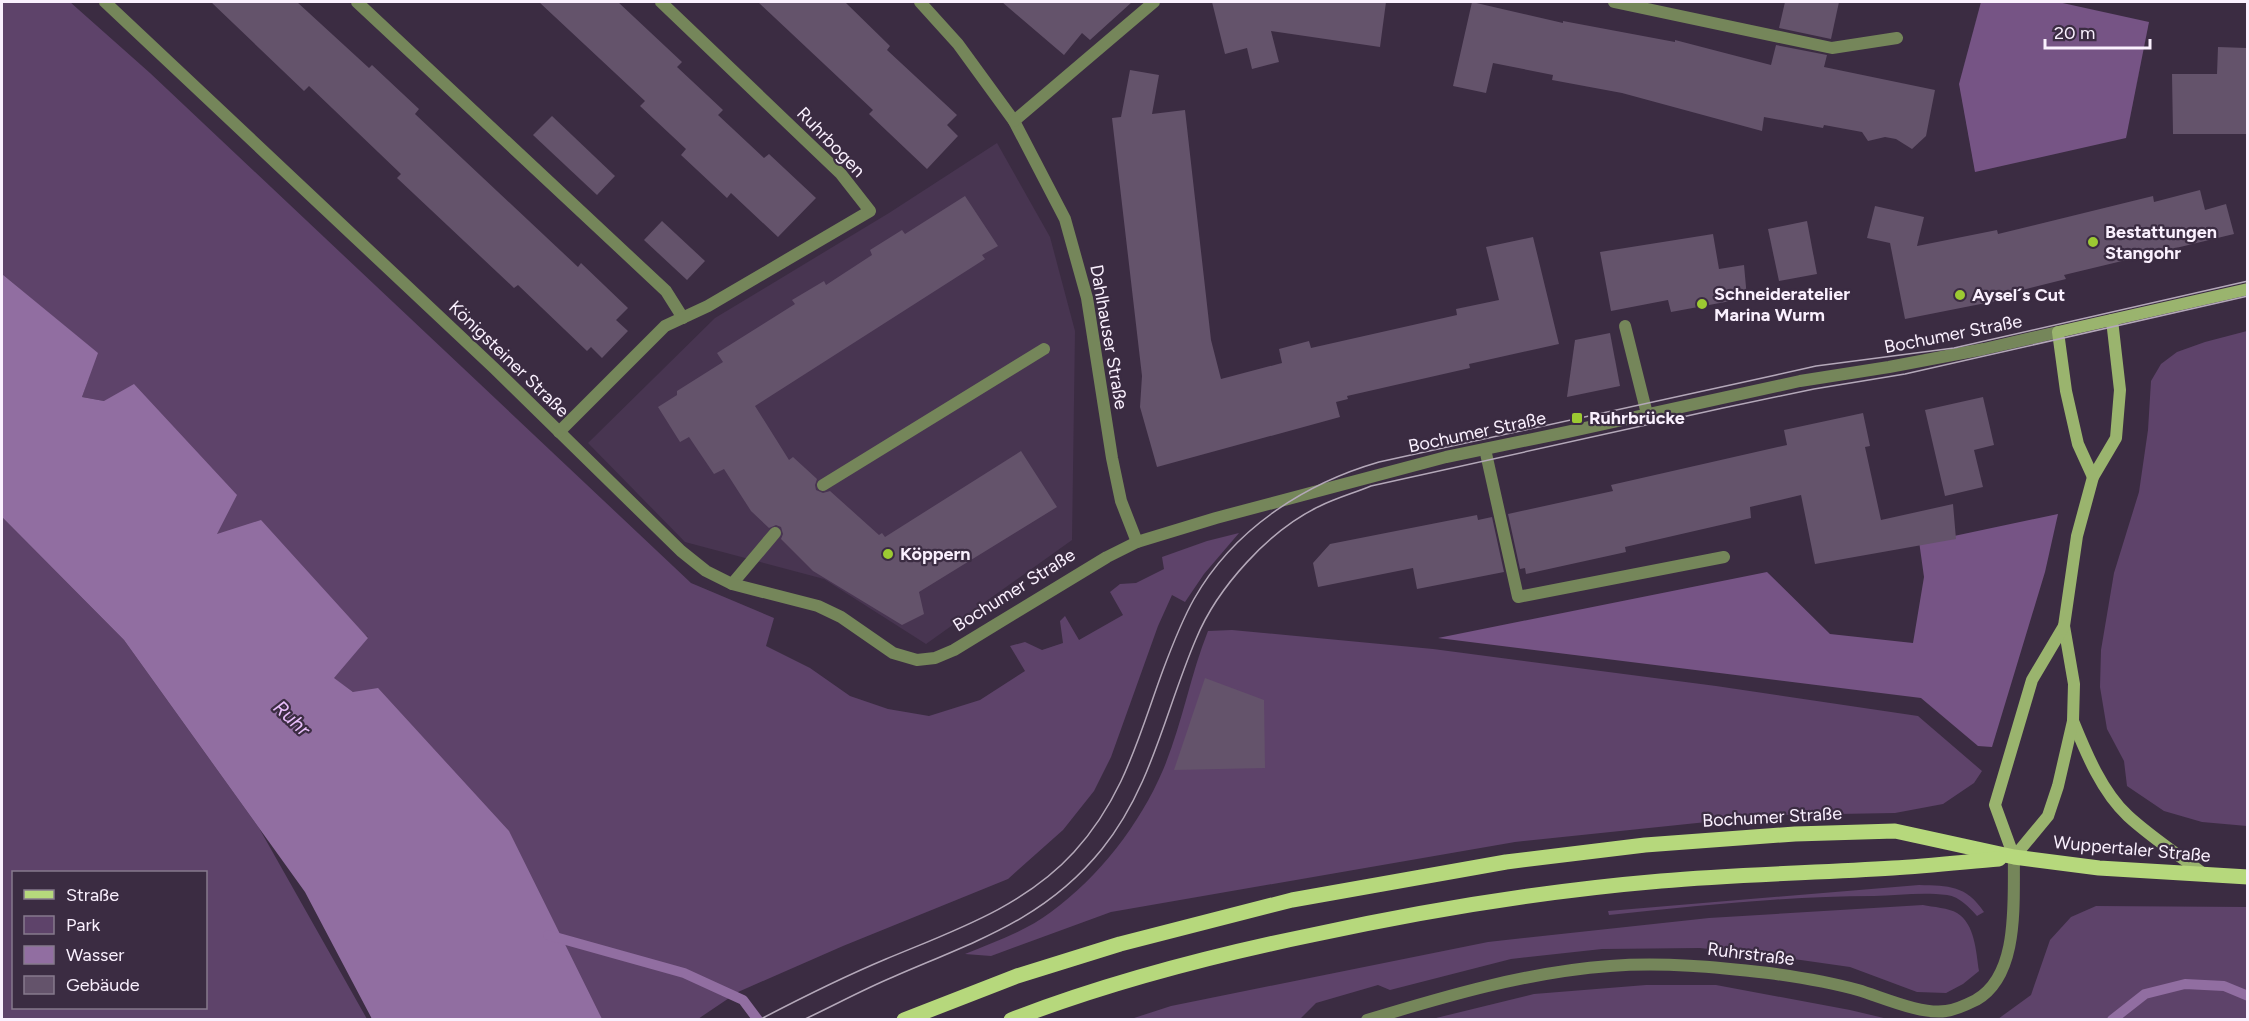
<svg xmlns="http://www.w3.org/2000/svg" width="2249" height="1021" viewBox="0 0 2249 1021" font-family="Figtree,sans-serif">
<rect width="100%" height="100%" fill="#3b2c42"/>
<!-- built -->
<path fill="#483551" d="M 997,143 L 1050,237 L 1075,331 L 1072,540 L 926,644 L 824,579 L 685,542 L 588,443 L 715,318 L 889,213 Z"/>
<!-- green -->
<g fill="#5e436a" fill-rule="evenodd">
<path d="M 2,2 L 70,2 L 150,73 L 691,583 L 774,618 L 766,646 L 810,668 L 850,696 L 888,709 L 929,716 L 980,700 L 1025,671 L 1010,646 L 1025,642 L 1042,650 L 1063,643 L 1060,621 L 1065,616 L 1079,640 L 1123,615 L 1110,592 L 1120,584 L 1136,583 L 1164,569 L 1162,557 L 1207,541 L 1239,533 L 1204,574 L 1185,602 L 1172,595 L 1158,626 L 1111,757 L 1094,791 L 1063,830 L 1008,879 L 843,946 L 738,992 L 698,1019 L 601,1019 L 353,692 L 333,678 L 368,637 L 217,534 L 104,401 L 82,397 L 97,353 L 2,274 Z"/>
<path d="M 2247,331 L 2248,331 L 2247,826 L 2202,822 L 2164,811 L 2127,786 L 2124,761 L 2107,729 L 2100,687 L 2101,650 L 2114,573 L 2139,492 L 2148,430 L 2151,381 L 2161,364 L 2177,352 L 2205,342 Z"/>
<path d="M 2,517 L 124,640 L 259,828 L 367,1019 L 2,1019 ZM 14,872 L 206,872 L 206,1008 L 14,1008 Z"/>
<path d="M 1232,630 L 1433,649 L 1716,686 L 1918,716 L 1982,771 L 1974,783 L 1943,804 L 1895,813 L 1774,815 L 1515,842 L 1111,912 L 991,956 L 965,954 C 994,942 1026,931 1051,912 C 1099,877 1140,824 1163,770 C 1182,725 1190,676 1208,631 Z"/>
<path d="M 1919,885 C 1949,886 1966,885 1984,912 L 1977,916 C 1969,907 1960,897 1947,895 C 1924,892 1898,895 1874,896 C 1785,896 1697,906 1609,915 L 1608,911 Z"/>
<path d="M 1923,905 C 1933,907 1949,908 1957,913 C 1975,924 1976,951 1979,971 L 1963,984 L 1946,993 L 1917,992 L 1850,967 L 1772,956 L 1700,948 L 1602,949 L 1511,959 L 1390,990 L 1378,985 L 1316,1003 L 1300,1019 L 1131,1019 L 1171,1006 L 1488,942 L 1709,918 Z"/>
<path d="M 2096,906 L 2247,907 L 2247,1019 L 1998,1019 L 2031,995 L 2050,940 L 2071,917 Z"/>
<path d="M 1646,985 L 1716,985 L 1850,1010 L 1888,1019 L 1432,1019 L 1534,994 Z"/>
</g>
<!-- forest -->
<g fill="#765485">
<path d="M 1981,2 L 2058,2 L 2149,22 L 2126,138 L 1975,172 L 1959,84 Z"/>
<path d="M 2058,514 L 2045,572 L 1992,747 L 1978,746 L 1921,698 L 1438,638 L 1767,572 L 1830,634 L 1913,643 L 1924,577 L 1919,541 L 1954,536 Z"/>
</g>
<!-- water -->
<path fill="#916ea1" d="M 2,274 L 98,353 L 82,397 L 104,401 L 134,384 L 237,495 L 217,534 L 261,520 L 368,638 L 334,678 L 353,692 L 378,688 L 509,831 L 602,1019 L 372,1019 L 305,892 L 124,640 L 2,517 Z"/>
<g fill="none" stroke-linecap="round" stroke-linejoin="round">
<!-- stream -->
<g stroke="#916ea1" stroke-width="10">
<path d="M 548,935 L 684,973 L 743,1000 L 758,1020"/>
<path d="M 2112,1020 L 2145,994 L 2185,984 L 2224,986 L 2248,996"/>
</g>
</g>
<!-- building -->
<g fill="#64536b">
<path d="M 211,2 L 297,2 L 369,68 L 372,65 L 419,109 L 415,114 L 578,267 L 581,263 L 628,308 L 616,320 L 628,331 L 602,358 L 591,347 L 587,351 L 518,285 L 514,288 L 397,178 L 401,174 L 309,86 L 304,91 Z"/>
<path d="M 539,2 L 618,2 L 682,62 L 677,67 L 723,110 L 718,115 L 764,158 L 769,154 L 816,198 L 778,237 L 731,193 L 727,198 L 681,155 L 686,149 L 640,106 L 645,101 Z"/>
<path d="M 758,2 L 845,2 L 890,46 L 887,50 L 957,115 L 947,125 L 958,136 L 927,169 L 869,114 L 873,110 Z"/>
<path d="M 1002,2 L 1132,2 L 1090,40 L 1082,33 L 1064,55 Z"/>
<path d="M 1212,2 L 1386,2 L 1380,47 L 1271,31 L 1279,62 L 1252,69 L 1247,48 L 1225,54 Z"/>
<path d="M 1472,2 L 1563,23 L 1563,21 L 1675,42 L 1675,40 L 1771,65 L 1776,45 L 1827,55 L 1824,67 L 1935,90 L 1926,136 L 1912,149 L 1896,139 L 1885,137 L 1868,141 L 1862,132 L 1824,125 L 1823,128 L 1764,117 L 1762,131 L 1622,93 L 1552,80 L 1553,75 L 1493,63 L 1486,93 L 1453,86 Z"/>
<path d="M 1785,2 L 1839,2 L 1831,39 L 1779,28 Z"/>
<path d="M 2218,47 L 2247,48 L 2247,134 L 2173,134 L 2172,74 L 2217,74 Z"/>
<path d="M 1130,70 L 1159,75 L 1152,114 L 1185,110 L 1211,340 L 1221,379 L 1282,363 L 1279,349 L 1309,341 L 1311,348 L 1457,315 L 1456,309 L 1499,300 L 1486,247 L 1533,237 L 1559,344 L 1469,364 L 1470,368 L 1347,396 L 1348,399 L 1336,402 L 1340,417 L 1157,467 L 1140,407 L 1142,376 L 1112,118 L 1121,117 Z"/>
<path d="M 552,116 L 615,176 L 597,195 L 533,135 Z"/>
<path d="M 2200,190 L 2205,210 L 2226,204 L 2234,234 L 2064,275 L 2066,279 L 2010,293 L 2011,298 L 1905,319 L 1890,243 L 1867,238 L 1875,206 L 1924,217 L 1917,246 L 1997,230 L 1998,234 L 2153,196 L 2154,202 Z"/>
<path d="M 965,196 L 998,246 L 982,255 L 985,259 L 755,406 L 789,460 L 793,457 L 817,479 L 815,485 L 816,490 L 823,493 L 830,491 L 879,535 L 882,533 L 885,537 L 1021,451 L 1057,507 L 919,592 L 924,614 L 902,625 L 813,571 L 781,539 L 783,534 L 781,527 L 776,525 L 769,528 L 751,511 L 724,469 L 714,474 L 689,437 L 680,442 L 658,407 L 677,395 L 677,391 L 723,362 L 717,353 L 795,304 L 792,300 L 824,281 L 826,285 L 872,255 L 870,250 L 902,230 L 905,234 Z"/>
<path d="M 662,221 L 705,261 L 687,280 L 644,240 Z"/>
<path d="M 1807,221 L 1817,274 L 1779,281 L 1768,229 Z"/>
<path d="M 1713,234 L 1719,269 L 1744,265 L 1747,298 L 1671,312 L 1668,300 L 1611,311 L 1600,252 Z"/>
<path d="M 1610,333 L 1620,386 L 1567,397 L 1575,340 Z"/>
<path d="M 1983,397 L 1994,445 L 1974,450 L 1983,487 L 1945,496 L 1925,410 Z"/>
<path d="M 1863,413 L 1870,446 L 1865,447 L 1881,520 L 1953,504 L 1956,539 L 1815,564 L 1801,495 L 1750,507 L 1751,518 L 1625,547 L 1626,552 L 1526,574 L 1525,568 L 1520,569 L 1508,514 L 1613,491 L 1611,485 L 1787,445 L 1784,430 Z"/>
<path d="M 1477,515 L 1478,520 L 1492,517 L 1504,572 L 1417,589 L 1413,568 L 1318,587 L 1313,563 L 1330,544 Z"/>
<path d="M 1205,678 L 1264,700 L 1265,768 L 1174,770 Z"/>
</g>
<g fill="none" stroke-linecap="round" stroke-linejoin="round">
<!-- lane -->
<g stroke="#75865a" stroke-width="12">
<path d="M 1625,326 L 1647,414"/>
<path d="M 1485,449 L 1518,597 L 1724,557"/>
<path d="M 823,485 L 1044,349"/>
<path d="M 732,584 L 775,533"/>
</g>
<!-- street -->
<g stroke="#75865a" stroke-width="12">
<path d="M 105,2 L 494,368 L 681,551 L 706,571 L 732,584 L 818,606 L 841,617 L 893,653 L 917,660 L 935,658 L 954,650 L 1107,557 L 1137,542 L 1216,518 L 1446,457 L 1567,432 L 1800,381 L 1889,367 L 1984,349 L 2058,332"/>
<path d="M 357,2 L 666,291 L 683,318"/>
<path d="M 920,2 L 958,44 L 1014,121 L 1065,219 L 1087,298 L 1112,458 L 1121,501 L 1137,542"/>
<path d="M 1614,2 L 1832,48 L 1897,38"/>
<path d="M 1014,121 L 1154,2"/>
<path d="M 559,432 L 665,326 L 708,306 L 870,211 L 841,174 L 661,2"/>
<path d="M 1367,1020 C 1446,996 1527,972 1610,966 C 1663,962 1716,967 1769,973 C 1798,977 1829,982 1858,990 C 1882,997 1921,1015 1946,1011 C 1955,1010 1968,1004 1976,1000 C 2020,975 2013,901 2014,857"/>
</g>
<!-- secondary -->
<g stroke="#9ab46e" stroke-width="12">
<path d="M 2093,477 L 2078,444 L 2066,391 L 2058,332 L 2248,289"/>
<path d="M 2073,721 C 2086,753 2102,792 2128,816 C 2152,838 2180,856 2205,875"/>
<path d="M 2014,857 L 2048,816 L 2058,786 L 2073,721 L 2074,684 L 2064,626 L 2077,536 L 2093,477 L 2116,438 L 2120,390 L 2112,320"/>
<path d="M 2014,857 L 1995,805 L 2032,680 L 2064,626"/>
</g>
<!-- primary -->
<g stroke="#b6d87c" stroke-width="15">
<path d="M 904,1020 L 1017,976 L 1120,944 L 1292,900 L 1506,862 L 1645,845 L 1795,834 L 1895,831 L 2014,857 L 2099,868 L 2248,877"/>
<path d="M 1011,1020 C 1109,982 1210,956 1312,935 C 1427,910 1544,891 1661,881 C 1738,874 1816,873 1893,868 C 1928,866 1964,862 1999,859"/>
</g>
<!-- tram -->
<g stroke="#b4a8b9" stroke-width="1.5">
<path d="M 759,1020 C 801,998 843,977 886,959 C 953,931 1024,907 1074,852 C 1124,797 1138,738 1163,670 C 1172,646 1181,622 1194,599 C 1233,530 1303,484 1379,462 L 1776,375 L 1816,366 L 1954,348 L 2248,281"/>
<path d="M 803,1020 C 833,1006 862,990 893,977 C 973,942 1045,920 1102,849 C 1152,787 1165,711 1196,639 C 1217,588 1269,530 1320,506 C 1336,498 1354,493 1371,486 L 1723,408 L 1814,389 L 1905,374 L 2248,296"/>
</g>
</g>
<!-- markers -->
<g fill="#9cca32" stroke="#3b2c42" stroke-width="2">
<circle cx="2093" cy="242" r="6"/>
<circle cx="1960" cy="295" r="6"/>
<circle cx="1702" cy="304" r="6"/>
<rect x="1571" y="412" width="12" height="12" rx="3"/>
<circle cx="888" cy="554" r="6"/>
</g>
<g text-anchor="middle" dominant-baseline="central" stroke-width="4.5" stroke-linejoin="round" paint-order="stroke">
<!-- street labels -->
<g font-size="18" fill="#faf0fe" stroke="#3b2c42">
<text transform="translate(831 142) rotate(46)">Ruhrbogen</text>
<text transform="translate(1953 334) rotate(-11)">Bochumer Straße</text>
<text transform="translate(1109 337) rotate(80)">Dahlhauser Straße</text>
<text transform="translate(509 359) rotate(44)">Königsteiner Straße</text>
<text transform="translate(1477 432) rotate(-12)">Bochumer Straße</text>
<text transform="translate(1014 590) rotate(-32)">Bochumer Straße</text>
<text transform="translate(1772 817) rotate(-3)">Bochumer Straße</text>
<text transform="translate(2132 849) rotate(5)">Wuppertaler Straße</text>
<text transform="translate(1751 954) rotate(7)">Ruhrstraße</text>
</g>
<!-- poi labels -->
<g font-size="18" font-weight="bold" fill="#faf0fe" stroke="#3b2c42" text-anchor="start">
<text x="2105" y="232">Bestattungen<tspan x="2105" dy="21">Stangohr</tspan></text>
<text x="1714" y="294">Schneideratelier<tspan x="1714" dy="21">Marina Wurm</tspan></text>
<text x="1972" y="295">Aysel´s Cut</text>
<text x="1589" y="418">Ruhrbrücke</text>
<text x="900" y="554">Köppern</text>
</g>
<!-- water labels -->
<g font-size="20" font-style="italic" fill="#e8befa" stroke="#3b2c42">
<text transform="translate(292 718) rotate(43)">Ruhr</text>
</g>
</g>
<!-- border -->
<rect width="2249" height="1021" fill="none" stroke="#faf0fe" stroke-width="6"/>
<!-- legend -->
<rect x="12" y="871" width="195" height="138" fill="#3b2c42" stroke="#877a8d" stroke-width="1.5"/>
<rect x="24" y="890" width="30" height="9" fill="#b6d87c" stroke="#877a8d" stroke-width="1.5"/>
<text x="66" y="901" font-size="18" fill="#faf0fe">Straße</text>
<rect x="24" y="916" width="30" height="18" fill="#5e436a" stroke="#877a8d" stroke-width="1.5"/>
<text x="66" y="931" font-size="18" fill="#faf0fe">Park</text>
<rect x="24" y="946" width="30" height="18" fill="#916ea1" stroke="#877a8d" stroke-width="1.5"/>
<text x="66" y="961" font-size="18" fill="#faf0fe">Wasser</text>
<rect x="24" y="976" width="30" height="18" fill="#64536b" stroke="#877a8d" stroke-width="1.5"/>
<text x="66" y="991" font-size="18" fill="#faf0fe">Gebäude</text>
<!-- scale -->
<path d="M2045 39v9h105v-9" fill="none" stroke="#faf0fe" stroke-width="3"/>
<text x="2054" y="39" font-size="18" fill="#faf0fe" stroke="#3b2c42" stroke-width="4.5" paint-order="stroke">20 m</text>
</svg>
